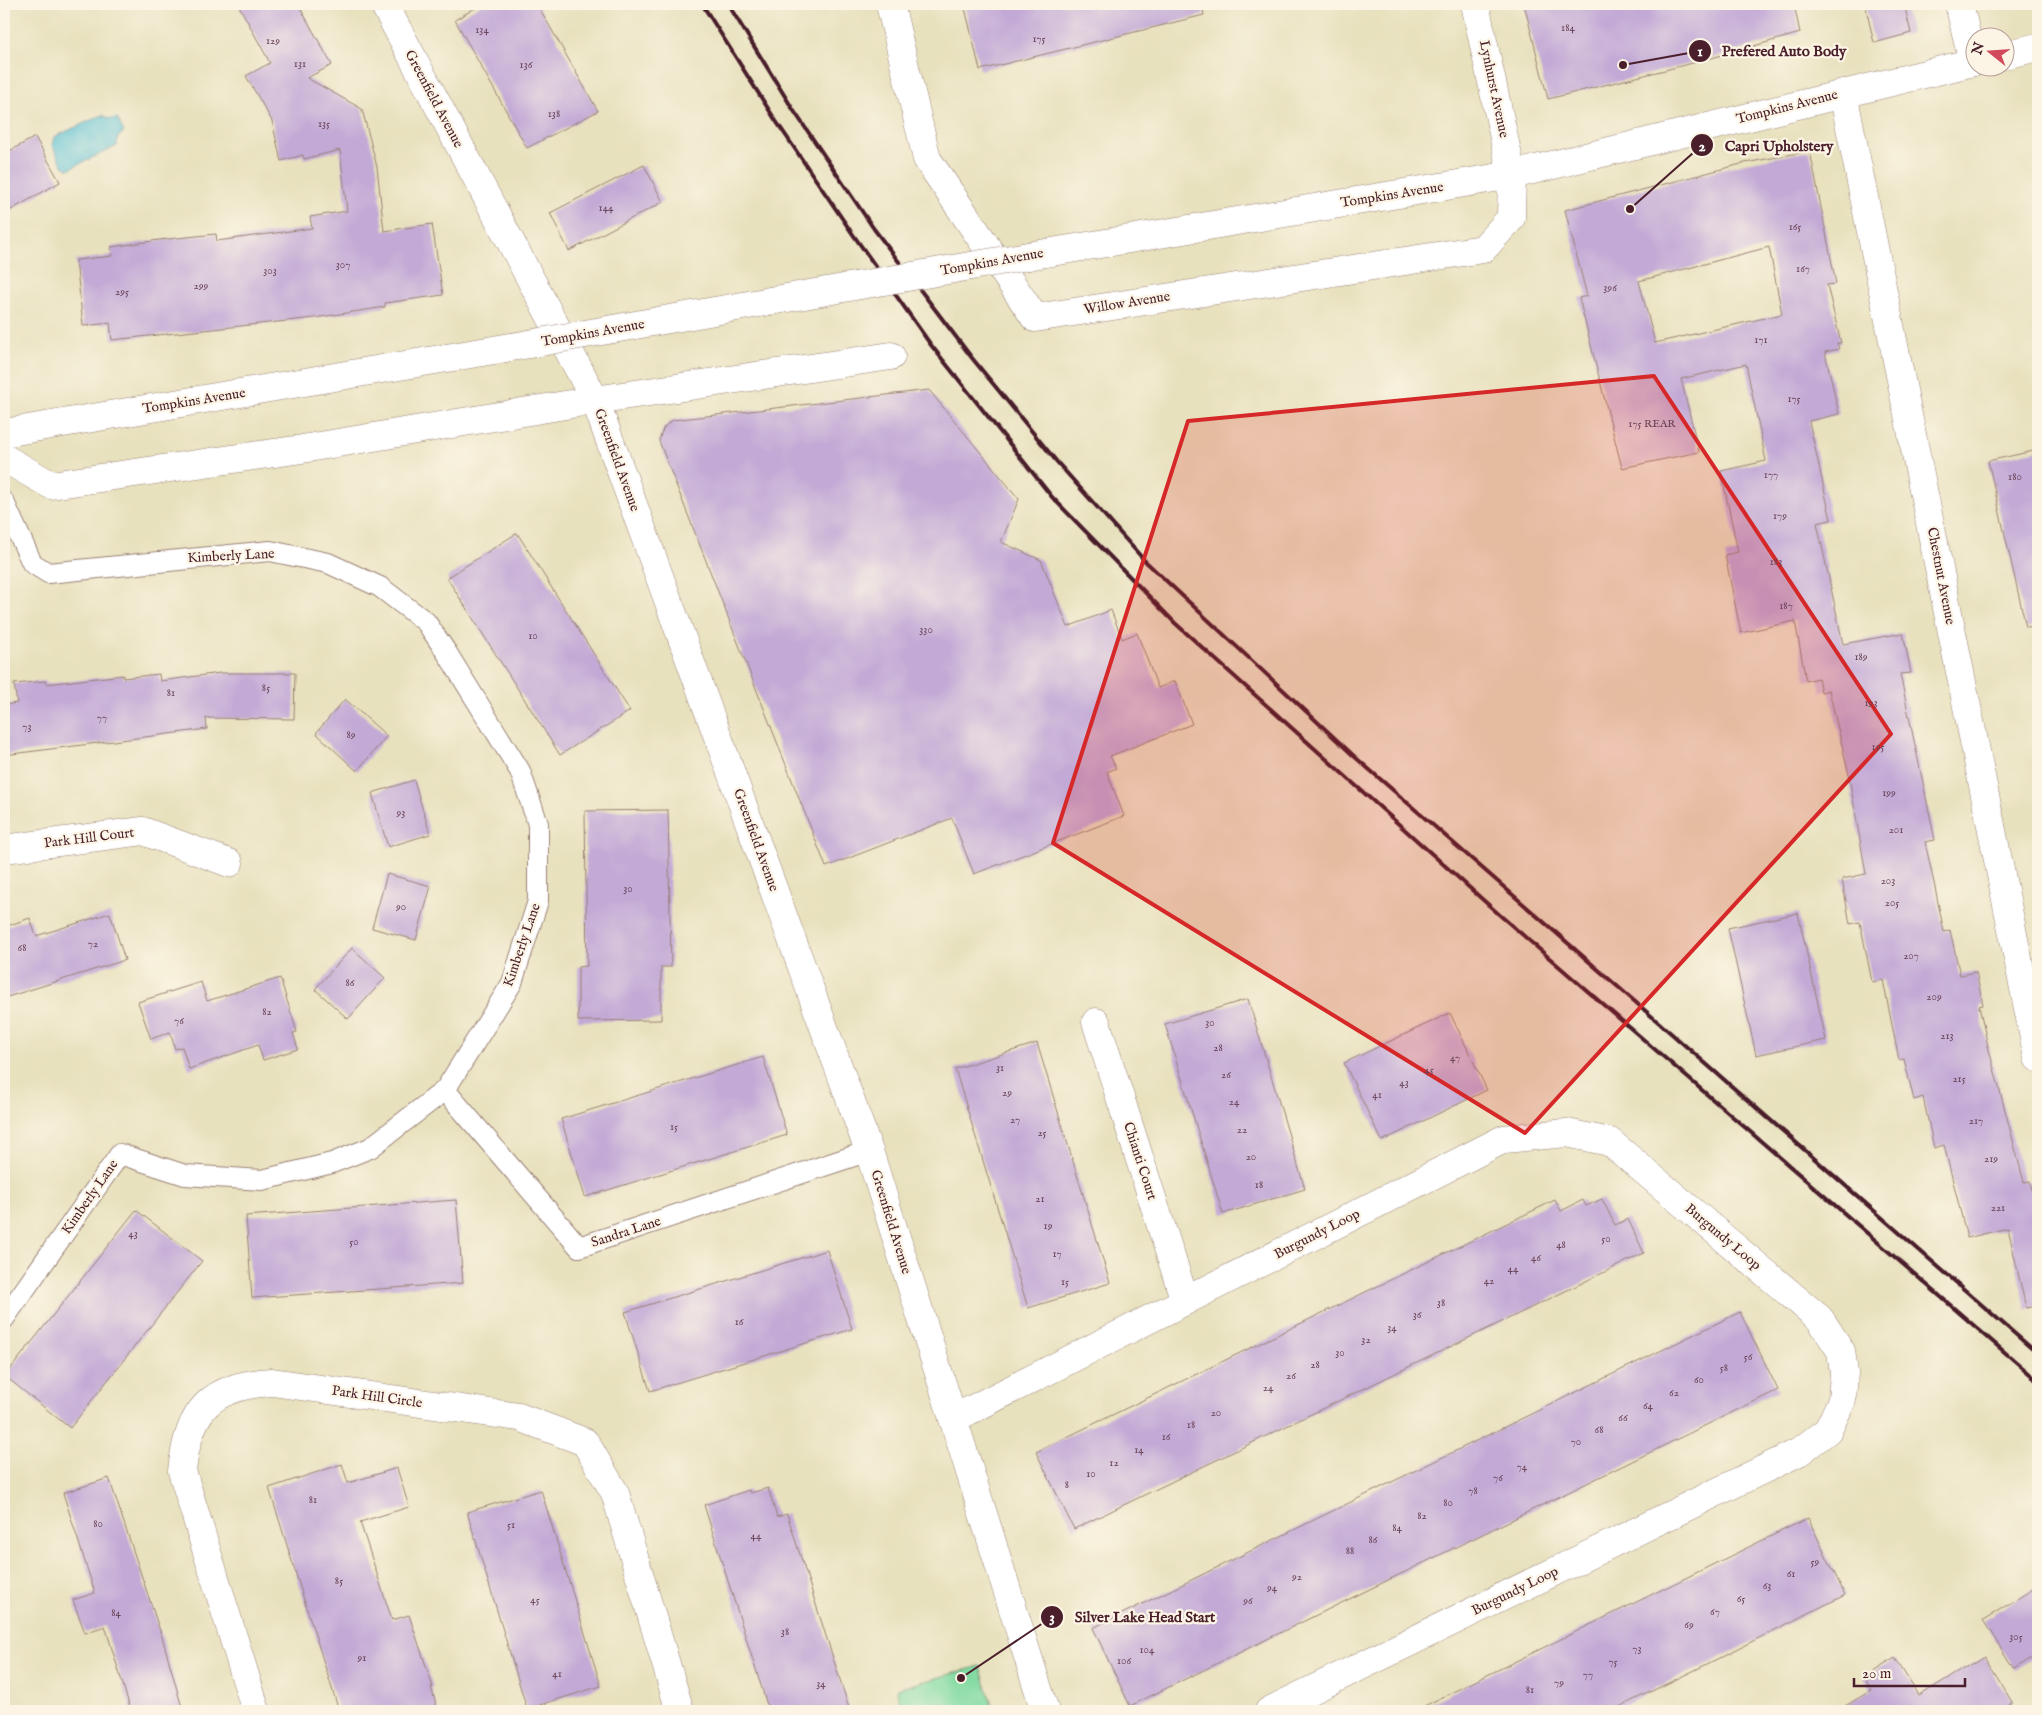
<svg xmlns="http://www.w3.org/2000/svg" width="2042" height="1715" viewBox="0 0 2042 1715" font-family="'IM FELL English',serif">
<rect width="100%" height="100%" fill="#fcf5e5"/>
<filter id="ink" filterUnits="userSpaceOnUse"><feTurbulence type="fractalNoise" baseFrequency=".02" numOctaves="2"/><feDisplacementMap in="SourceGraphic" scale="10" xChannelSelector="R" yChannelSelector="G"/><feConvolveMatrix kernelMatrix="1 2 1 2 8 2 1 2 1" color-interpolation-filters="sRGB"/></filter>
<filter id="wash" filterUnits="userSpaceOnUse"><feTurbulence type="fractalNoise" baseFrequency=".0096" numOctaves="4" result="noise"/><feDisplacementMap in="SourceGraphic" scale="20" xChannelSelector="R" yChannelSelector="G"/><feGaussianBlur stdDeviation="1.12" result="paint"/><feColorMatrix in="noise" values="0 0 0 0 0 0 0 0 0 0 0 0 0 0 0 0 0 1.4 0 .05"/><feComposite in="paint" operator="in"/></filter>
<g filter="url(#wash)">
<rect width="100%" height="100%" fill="#e8e1be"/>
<!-- green -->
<path fill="#80daa1" stroke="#657c66" d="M 980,1666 L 994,1711 L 903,1711 L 896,1689 Z"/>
<!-- water -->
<path fill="#56bfd2" stroke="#506f7e" d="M 102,115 L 111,119 L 117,118 L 124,132 L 118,137 L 117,146 L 69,169 L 63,166 L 52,145 L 54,137 Z"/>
<g id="blocks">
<!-- building -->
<g fill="#c2a9d6" fill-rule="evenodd">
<path d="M 238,4 L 298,4 L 332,65 L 307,78 L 362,109 L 377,167 L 384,231 L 432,224 L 443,295 L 385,303 L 385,307 L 314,318 L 112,340 L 110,323 L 83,326 L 76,260 L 112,256 L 111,247 L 159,240 L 216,234 L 217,241 L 312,228 L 310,217 L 347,211 L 340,150 L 304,159 L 303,155 L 281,161 L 272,121 L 246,76 L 270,63 Z"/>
<path d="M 482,4 L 537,4 L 598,111 L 527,148 L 455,20 Z"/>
<path d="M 964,4 L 1202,4 L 1204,15 L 980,70 Z"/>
<path d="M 1524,4 L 1794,4 L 1800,33 L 1701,61 L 1548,99 Z"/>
<path d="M 1865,4 L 1904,4 L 1911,33 L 1874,43 Z"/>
<path d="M 35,137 L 60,182 L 4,214 L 4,154 Z"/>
<path d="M 1810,151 L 1836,284 L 1827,285 L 1841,343 L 1837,343 L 1839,349 L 1825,352 L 1839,414 L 1809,421 L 1831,520 L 1817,523 L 1843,644 L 1903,633 L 1911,673 L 1900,674 L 1935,840 L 1925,842 L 1934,883 L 1944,932 L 1950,930 L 1960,975 L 1976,972 L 1983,1005 L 1979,1006 L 1988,1046 L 2024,1182 L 2030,1181 L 2038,1216 L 2038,1306 L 2026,1308 L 2008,1228 L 1967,1238 L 1944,1145 L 1934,1148 L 1923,1097 L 1914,1100 L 1904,1059 L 1899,1060 L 1883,980 L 1872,982 L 1860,922 L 1850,924 L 1842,879 L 1866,874 L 1848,771 L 1829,690 L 1821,692 L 1818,678 L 1806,681 L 1795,621 L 1741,633 L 1725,555 L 1738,552 L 1721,471 L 1766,461 L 1746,364 L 1681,379 L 1699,452 L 1622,468 L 1579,298 L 1587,296 L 1565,210 L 1745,163 ZM 1769,247 L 1782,314 L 1655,343 L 1639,281 Z"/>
<path d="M 644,165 L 663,202 L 569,251 L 550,213 Z"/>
<path d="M 929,390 L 1019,499 L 1001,542 L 1041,560 L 1068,627 L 1111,610 L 1122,639 L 1137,633 L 1158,688 L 1175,681 L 1192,724 L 1110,756 L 1116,768 L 1107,772 L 1124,816 L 974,874 L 952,818 L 826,867 L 659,441 L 661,434 L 664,427 L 673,420 Z"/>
<path d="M 2038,450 L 2038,626 L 2026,627 L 1988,461 Z"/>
<path d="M 517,533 L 630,711 L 560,755 L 447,578 Z"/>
<path d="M 220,673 L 295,673 L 294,719 L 206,718 L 207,729 L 4,755 L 4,705 L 17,703 L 14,684 L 45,681 L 46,684 L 123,675 L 123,678 L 159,674 L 160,681 Z"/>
<path d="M 345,699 L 387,736 L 357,771 L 316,733 Z"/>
<path d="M 414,780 L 430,834 L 388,847 L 372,793 Z"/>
<path d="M 668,810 L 671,967 L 661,967 L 661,1020 L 578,1021 L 578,967 L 587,966 L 585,811 Z"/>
<path d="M 387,874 L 431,886 L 416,940 L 372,928 Z"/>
<path d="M 110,913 L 125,960 L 4,998 L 4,927 L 30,918 L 36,936 Z"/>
<path d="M 1798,913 L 1826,1040 L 1756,1055 L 1728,928 Z"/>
<path d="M 352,948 L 385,978 L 348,1019 L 315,989 Z"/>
<path d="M 280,978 L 297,1032 L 293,1033 L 298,1049 L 263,1060 L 258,1045 L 189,1069 L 182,1047 L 175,1049 L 170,1032 L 151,1039 L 138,1002 L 201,982 L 207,1001 Z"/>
<path d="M 1248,999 L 1305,1189 L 1223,1214 L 1165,1024 Z"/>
<path d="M 1450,1013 L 1487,1090 L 1382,1141 L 1344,1063 Z"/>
<path d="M 1037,1043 L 1110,1283 L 1028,1308 L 955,1069 Z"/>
<path d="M 763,1057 L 787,1135 L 585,1197 L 561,1119 Z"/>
<path d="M 1602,1199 L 1615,1225 L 1628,1219 L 1644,1253 L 1074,1529 L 1036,1452 L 1555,1200 L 1561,1211 L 1583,1200 L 1586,1206 Z"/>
<path d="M 456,1200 L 463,1283 L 252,1298 L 246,1216 Z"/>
<path d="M 136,1210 L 202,1261 L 70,1428 L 5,1376 Z"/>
<path d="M 827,1250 L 852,1329 L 650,1391 L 625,1312 Z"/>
<path d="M 1740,1312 L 1778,1390 L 1130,1706 L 1093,1628 Z"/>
<path d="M 342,1464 L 348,1483 L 397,1468 L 409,1507 L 360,1522 L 392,1620 L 409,1615 L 433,1687 L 431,1687 L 438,1711 L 339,1711 L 269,1488 Z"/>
<path d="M 109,1478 L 163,1640 L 183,1711 L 131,1711 L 105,1626 L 85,1633 L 73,1600 L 95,1593 L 63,1493 Z"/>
<path d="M 768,1488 L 777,1517 L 787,1514 L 850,1711 L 769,1711 L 704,1505 L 749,1490 L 750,1493 Z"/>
<path d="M 541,1490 L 601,1686 L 527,1709 L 467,1512 Z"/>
<path d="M 1808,1518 L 1845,1595 L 1695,1670 L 1611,1711 L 1414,1711 Z"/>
<path d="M 2038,1586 L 2038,1654 L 2014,1669 L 1983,1620 Z"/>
<path d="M 1984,1656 L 2012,1702 L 1997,1711 L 1837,1711 L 1872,1690 L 1864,1678 L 1895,1658 L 1919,1696 Z"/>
</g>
</g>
</g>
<g filter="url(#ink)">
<use href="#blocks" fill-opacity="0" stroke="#998074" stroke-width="1"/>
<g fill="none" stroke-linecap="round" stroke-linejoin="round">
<!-- service casing -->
<g stroke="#998074" stroke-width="22">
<g id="service">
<path d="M 4,502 L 32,563 L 48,573 L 270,551 L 328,563 L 380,587 L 426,622 L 447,653 L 520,771 L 538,824 L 538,901 L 512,983 L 445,1090 L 370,1148 L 332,1163 L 262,1180 L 185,1175 L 120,1154 L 4,1319"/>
<path d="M 445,1090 L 579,1247 L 869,1151"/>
</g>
</g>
<!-- minor casing -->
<g stroke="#998074" stroke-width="29">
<g id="minor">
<path d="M 384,4 L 595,400 L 869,1151 L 1045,1711"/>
<path d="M 890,4 L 927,159 L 1035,318 L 1483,249 L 1511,218 L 1512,175 L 1475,4"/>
<path d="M 1959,4 L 1973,62"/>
<path d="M 1843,93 L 2038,1058"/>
<path d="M 4,458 L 51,485 L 302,449 L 595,400 L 891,356"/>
<path d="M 4,849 L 143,831 L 229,863"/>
<path d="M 1096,1022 L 1185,1301"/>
<path d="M 953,1419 L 1504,1139 L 1567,1133 L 1610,1142 L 1820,1319 L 1841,1351 L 1844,1373 L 1842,1400 L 1828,1430 L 1799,1452 L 1269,1711"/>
<path d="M 256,1711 L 182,1471 C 189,1409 210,1386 272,1382 L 519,1417 L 585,1442 L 615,1493 L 680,1711"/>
</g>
</g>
<!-- tertiary casing -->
<g stroke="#998074" stroke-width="29">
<g id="tertiary">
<path d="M 2004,55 L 2038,47"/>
<path d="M 1028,256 L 1512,175 L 1974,62"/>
<path d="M 613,329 L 855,286"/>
<path d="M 4,433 L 529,344"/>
</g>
</g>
<!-- service -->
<use href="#service" stroke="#fff" stroke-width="20"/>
<!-- minor -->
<use href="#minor" stroke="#fff" stroke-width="28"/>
<!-- tertiary -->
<use href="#tertiary" stroke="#fff" stroke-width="28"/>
<!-- rail -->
<g stroke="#4a1f2b" stroke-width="4">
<path d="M 702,4 L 776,121 L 852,233 L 931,345 L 1052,497 L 1175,623 L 1502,917 L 2038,1381"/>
<path d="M 728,4 L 794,111 L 874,229 L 972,358 L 1057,462 L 1145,561 L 1355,757 L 2038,1354"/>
</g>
<!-- tertiary-bridge casing -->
<g stroke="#998074" stroke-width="29" stroke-linecap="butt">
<g id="tertiary-bridge">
<path d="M 855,286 L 1028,256"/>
<path d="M 529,344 L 613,329"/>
</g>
</g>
<!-- tertiary-bridge -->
<use href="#tertiary-bridge" stroke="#fff" stroke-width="28"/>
</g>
</g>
<!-- marked area -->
<path fill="#d62828" fill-opacity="0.2" stroke="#d62828" stroke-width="4" stroke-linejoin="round" d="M 1654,376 L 1891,734 L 1525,1133 L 1053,843 L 1188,421 Z"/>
<g text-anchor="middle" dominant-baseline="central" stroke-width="4.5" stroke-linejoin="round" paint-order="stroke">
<!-- number labels -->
<g font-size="11" fill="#684256">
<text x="1568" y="28">184</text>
<text x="482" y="30">134</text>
<text x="1039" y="39">175</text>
<text x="273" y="41">129</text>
<text x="300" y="64">131</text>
<text x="526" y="65">136</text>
<text x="554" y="114">138</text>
<text x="324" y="124">135</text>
<text x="606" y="208">144</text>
<text x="1795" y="227">165</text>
<text x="343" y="265">307</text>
<text x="1803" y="269">167</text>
<text x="270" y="271">303</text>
<text x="201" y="286">299</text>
<text x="1610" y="288">396</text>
<text x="122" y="292">295</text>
<text x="1761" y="340">171</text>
<text x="1794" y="399">175</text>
<text x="1652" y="424">175 REAR</text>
<text x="1771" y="475">177</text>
<text x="2015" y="477">180</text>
<text x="1780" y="516">179</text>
<text x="1776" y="562">183</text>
<text x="1786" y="606">187</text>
<text x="926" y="630">330</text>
<text x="533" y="636">10</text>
<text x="1861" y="657">189</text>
<text x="266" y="688">85</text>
<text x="171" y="693">81</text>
<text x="1871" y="703">193</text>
<text x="102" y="718">77</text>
<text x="27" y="727">73</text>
<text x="351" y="735">89</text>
<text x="1878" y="747">195</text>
<text x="1889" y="793">199</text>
<text x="401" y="813">93</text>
<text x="1896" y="830">201</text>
<text x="1888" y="881">203</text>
<text x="628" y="889">30</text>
<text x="1892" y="903">205</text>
<text x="401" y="907">90</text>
<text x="93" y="944">72</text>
<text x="22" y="948">68</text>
<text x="1911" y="956">207</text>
<text x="350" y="983">86</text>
<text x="1934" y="997">209</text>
<text x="267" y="1012">82</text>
<text x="179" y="1021">76</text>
<text x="1210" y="1023">30</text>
<text x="1947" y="1036">213</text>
<text x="1218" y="1048">28</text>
<text x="1455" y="1058">47</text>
<text x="1000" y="1068">31</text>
<text x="1429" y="1070">45</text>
<text x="1226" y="1075">26</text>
<text x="1959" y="1079">215</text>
<text x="1404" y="1083">43</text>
<text x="1007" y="1093">29</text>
<text x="1377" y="1095">41</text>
<text x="1234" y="1102">24</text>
<text x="1015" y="1120">27</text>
<text x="1976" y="1121">217</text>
<text x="674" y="1127">15</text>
<text x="1242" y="1130">22</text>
<text x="1042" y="1133">25</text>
<text x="1251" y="1157">20</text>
<text x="1991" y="1159">219</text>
<text x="1259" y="1185">18</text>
<text x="1040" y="1199">21</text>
<text x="1998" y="1208">221</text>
<text x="1048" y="1226">19</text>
<text x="133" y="1234">43</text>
<text x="1606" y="1239">50</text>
<text x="354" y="1242">50</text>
<text x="1561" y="1245">48</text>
<text x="1057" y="1254">17</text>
<text x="1536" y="1258">46</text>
<text x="1513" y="1269">44</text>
<text x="1489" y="1281">42</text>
<text x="1065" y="1282">15</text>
<text x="1441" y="1303">38</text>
<text x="1417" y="1315">36</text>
<text x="739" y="1322">16</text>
<text x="1392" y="1328">34</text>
<text x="1366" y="1340">32</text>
<text x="1340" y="1353">30</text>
<text x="1748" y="1357">56</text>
<text x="1315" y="1365">28</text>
<text x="1724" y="1368">58</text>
<text x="1291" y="1376">26</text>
<text x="1699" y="1380">60</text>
<text x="1268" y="1388">24</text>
<text x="1674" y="1393">62</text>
<text x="1648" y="1406">64</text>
<text x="1216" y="1413">20</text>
<text x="1623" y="1418">66</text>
<text x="1191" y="1425">18</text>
<text x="1599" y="1430">68</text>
<text x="1166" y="1437">16</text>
<text x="1576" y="1442">70</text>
<text x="1139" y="1450">14</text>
<text x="1114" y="1463">12</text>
<text x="1522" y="1467">74</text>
<text x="1091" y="1474">10</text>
<text x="1498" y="1478">76</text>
<text x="1067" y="1485">8</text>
<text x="1473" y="1491">78</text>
<text x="313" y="1500">81</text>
<text x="1448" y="1503">80</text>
<text x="1422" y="1516">82</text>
<text x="98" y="1524">80</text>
<text x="511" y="1525">51</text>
<text x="1397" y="1528">84</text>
<text x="756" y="1536">44</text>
<text x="1373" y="1540">86</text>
<text x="1350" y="1551">88</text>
<text x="1815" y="1562">59</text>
<text x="1791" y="1574">61</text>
<text x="1297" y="1577">92</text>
<text x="339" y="1581">85</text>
<text x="1767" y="1586">63</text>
<text x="1272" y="1588">94</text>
<text x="1741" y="1599">65</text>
<text x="535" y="1600">45</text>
<text x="1248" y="1601">96</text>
<text x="1715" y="1612">67</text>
<text x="116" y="1613">84</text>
<text x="1689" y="1625">69</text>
<text x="785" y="1632">38</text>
<text x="2016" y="1637">305</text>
<text x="1637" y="1649">73</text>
<text x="1147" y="1650">104</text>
<text x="362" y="1658">91</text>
<text x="1124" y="1661">106</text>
<text x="1613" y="1662">75</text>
<text x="557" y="1674">41</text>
<text x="1588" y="1675">77</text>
<text x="1559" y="1683">79</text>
<text x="821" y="1684">34</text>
<text x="1530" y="1690">81</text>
</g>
<!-- street labels -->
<g font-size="14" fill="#4a1f2b" stroke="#fcf5e5">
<text transform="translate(1494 89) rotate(78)">Lynhurst Avenue</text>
<text transform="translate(434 99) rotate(62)">Greenfield Avenue</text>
<text transform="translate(1787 107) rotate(-14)">Tompkins Avenue</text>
<text transform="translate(1392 195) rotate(-9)">Tompkins Avenue</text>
<text transform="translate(992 262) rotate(-10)">Tompkins Avenue</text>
<text transform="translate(1127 303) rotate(-9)">Willow Avenue</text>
<text transform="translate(593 333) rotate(-10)">Tompkins Avenue</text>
<text transform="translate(194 401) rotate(-9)">Tompkins Avenue</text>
<text transform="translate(617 460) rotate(70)">Greenfield Avenue</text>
<text transform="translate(231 556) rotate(-3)">Kimberly Lane</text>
<text transform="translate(1941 576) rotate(79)">Chestnut Avenue</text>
<text transform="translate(89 838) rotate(-7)">Park Hill Court</text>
<text transform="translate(756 840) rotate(70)">Greenfield Avenue</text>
<text transform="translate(522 945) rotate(-71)">Kimberly Lane</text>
<text transform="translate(1140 1161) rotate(72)">Chianti Court</text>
<text transform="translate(90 1197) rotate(-55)">Kimberly Lane</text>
<text transform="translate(891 1222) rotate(73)">Greenfield Avenue</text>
<text transform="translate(626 1232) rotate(-18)">Sandra Lane</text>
<text transform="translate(1317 1234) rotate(-27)">Burgundy Loop</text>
<text transform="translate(1723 1237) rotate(40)">Burgundy Loop</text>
<text transform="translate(377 1397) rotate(8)">Park Hill Circle</text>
<text transform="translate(1515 1591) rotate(-26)">Burgundy Loop</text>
</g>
</g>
<!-- callouts -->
<path fill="none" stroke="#4a1f2b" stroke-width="2" d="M1623 65L1700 51M1630 209L1702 145M961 1678L1052 1617"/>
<g fill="#4a1f2b" stroke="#fcf5e5" stroke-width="2">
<circle cx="1623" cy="65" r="5"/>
<circle cx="1630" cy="209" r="5"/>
<circle cx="961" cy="1678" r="5"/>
<circle cx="1700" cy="51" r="12"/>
<circle cx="1702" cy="145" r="12"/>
<circle cx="1052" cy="1617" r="12"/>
</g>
<g font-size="15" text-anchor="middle" font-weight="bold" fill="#fff">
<text x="1700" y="56">1</text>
<text x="1702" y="151">2</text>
<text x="1052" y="1622">3</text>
</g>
<g font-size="15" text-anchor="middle" font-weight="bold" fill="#4a1f2b" stroke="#fcf5e5" stroke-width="4.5" stroke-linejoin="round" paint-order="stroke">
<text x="1784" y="56">Prefered Auto Body</text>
<text x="1779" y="151">Capri Upholstery</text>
<text x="1145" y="1622">Silver Lake Head Start</text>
</g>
<!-- margin -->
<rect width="2042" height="1715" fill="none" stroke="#fcf5e5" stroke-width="20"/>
<!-- north arrow -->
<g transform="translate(1990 52) rotate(287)"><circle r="24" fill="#fcf5e5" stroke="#b59f9b"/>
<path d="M0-4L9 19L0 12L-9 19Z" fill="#d1495b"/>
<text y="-8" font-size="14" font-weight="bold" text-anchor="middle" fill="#4a1f2b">N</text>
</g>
<!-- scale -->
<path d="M1854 1678v8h111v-8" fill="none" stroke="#4a1f2b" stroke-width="2.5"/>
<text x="1862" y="1678" font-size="15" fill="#4a1f2b" stroke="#fcf5e5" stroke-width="4" paint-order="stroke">20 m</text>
</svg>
